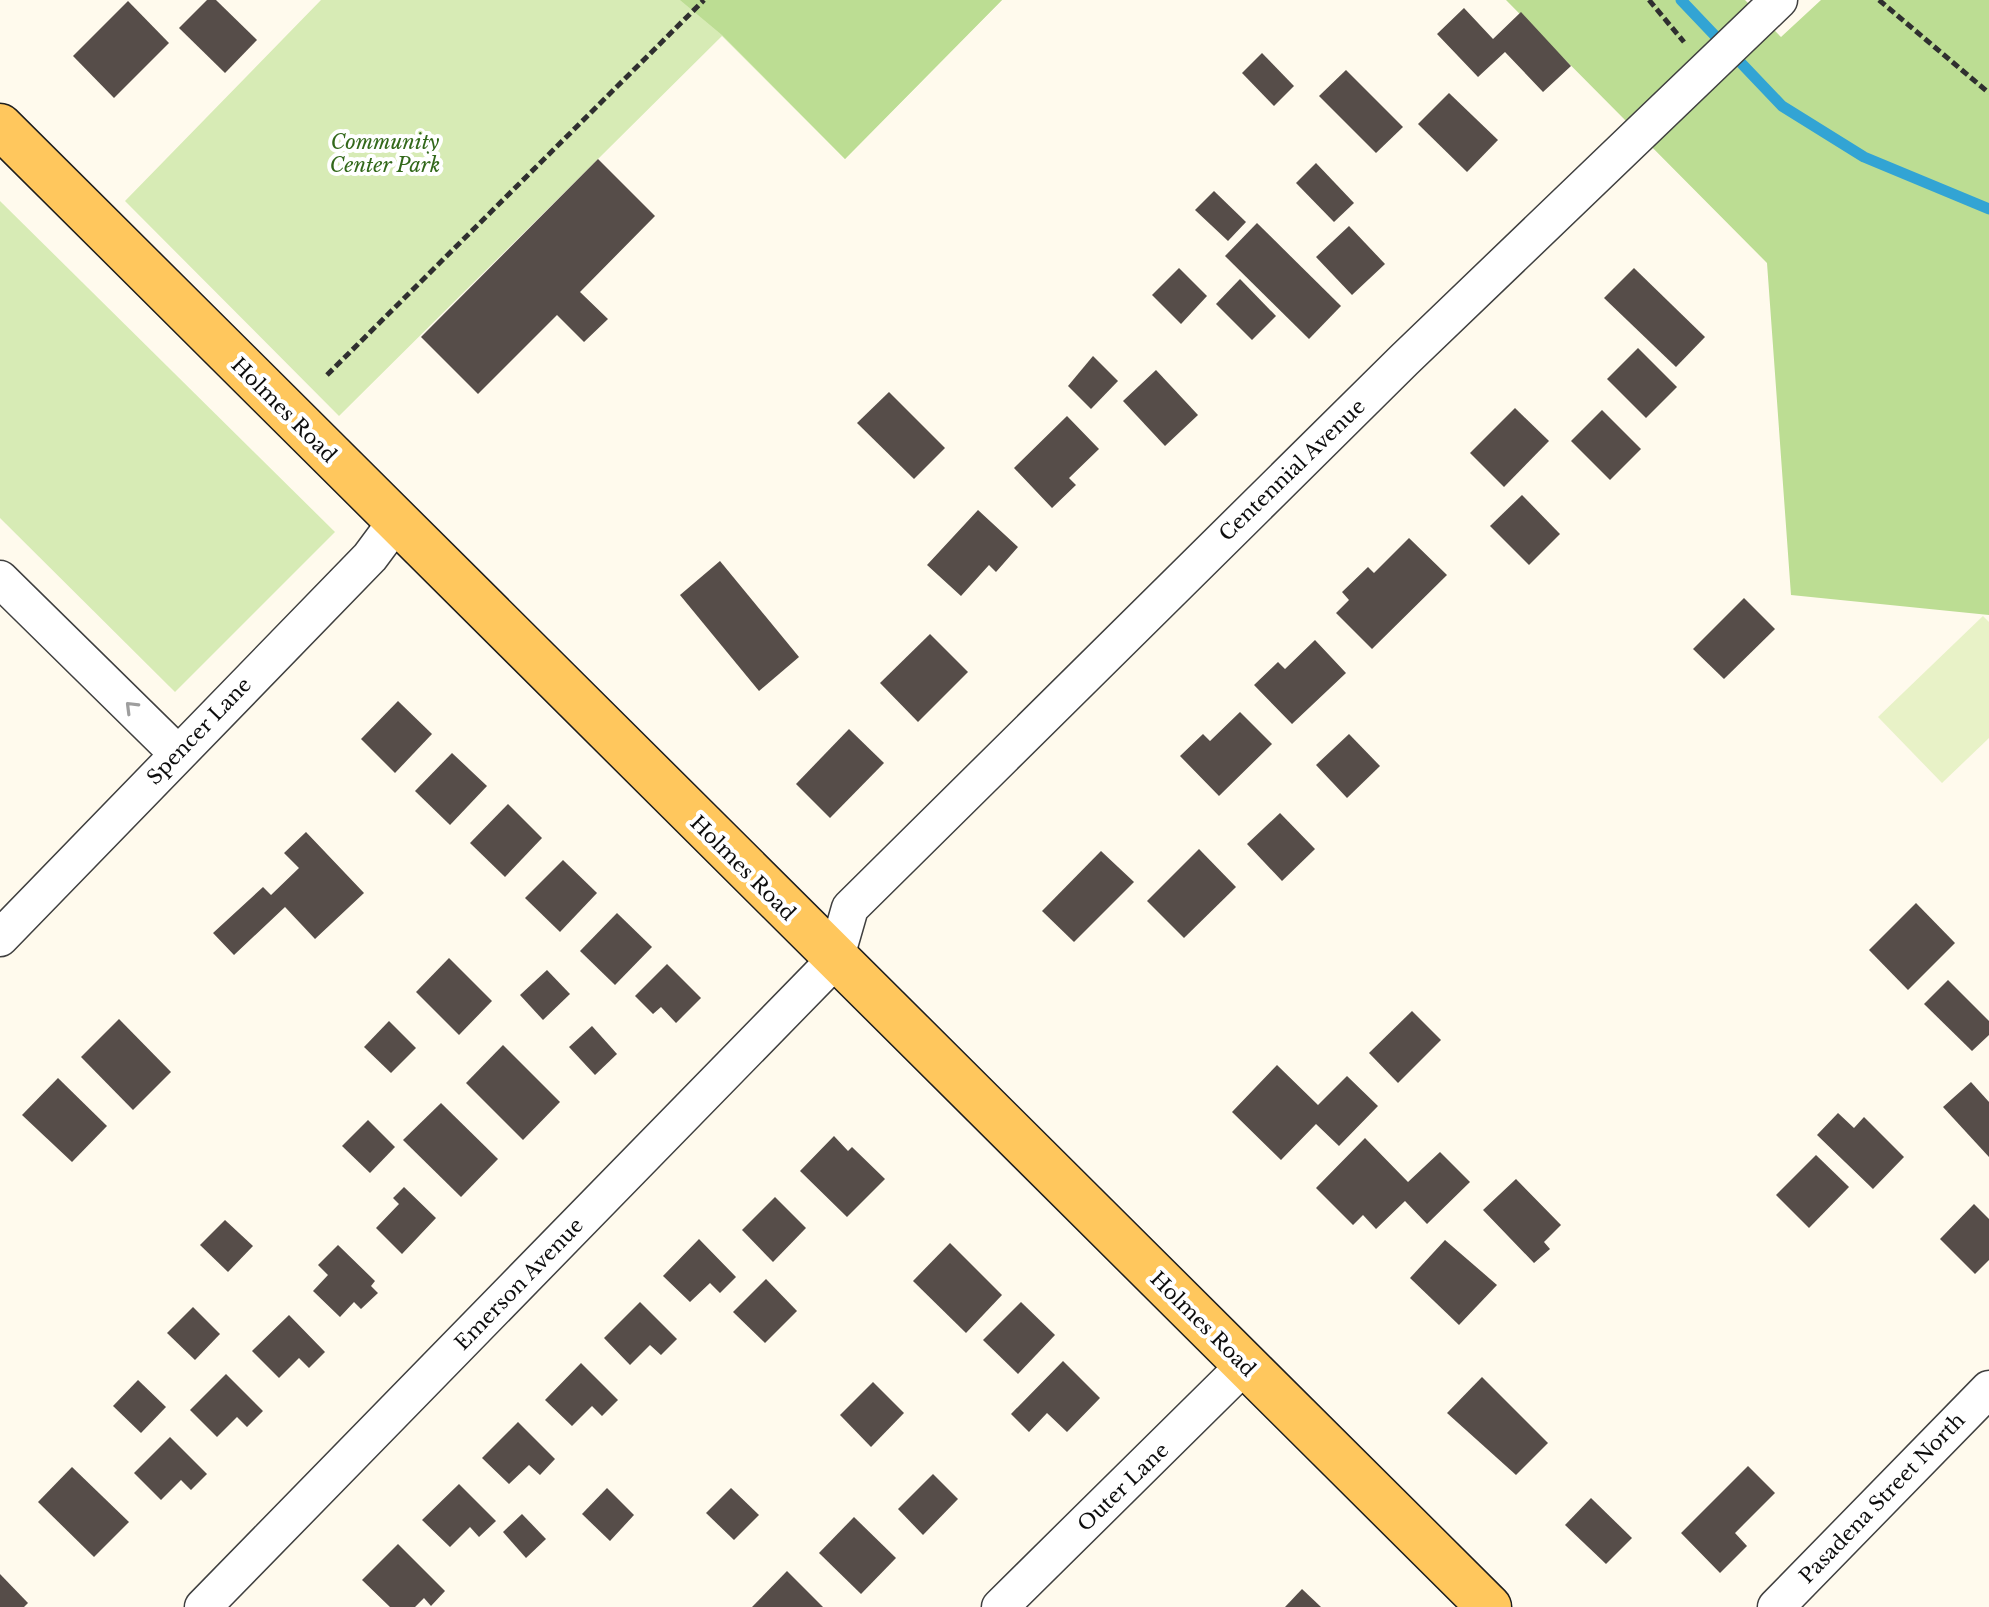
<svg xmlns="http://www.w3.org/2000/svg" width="1989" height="1607" viewBox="0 0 1989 1607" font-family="'Libre Baskerville',serif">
<rect width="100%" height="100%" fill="#fffaed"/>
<!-- green -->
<g fill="#d7ebb5">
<path d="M 321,0 L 1002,0 L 845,159 L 722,36 L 339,416 L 125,201 Z"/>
<path d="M 0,201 L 335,532 L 175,692 L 0,518 Z"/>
</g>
<!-- forest -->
<g fill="#bcdd93">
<path d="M 680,0 L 1002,0 L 845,159 L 722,35 Z"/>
<path d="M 1506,0 L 1745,0 L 1781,37 L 1821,0 L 1989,0 L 1989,615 L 1791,595 L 1767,263 Z"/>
</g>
<!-- pitch -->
<path fill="#e8f2c7" d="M 1983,616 L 1989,622 L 1989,738 L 1942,783 L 1878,717 Z"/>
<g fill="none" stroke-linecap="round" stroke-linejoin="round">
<!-- stream -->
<path stroke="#32a4d4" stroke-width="11" d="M 1681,0 L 1782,106 L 1864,157 L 1989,209"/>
</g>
<!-- building -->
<g fill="#564d49">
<path d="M 207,0 L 216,0 L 257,40 L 225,73 L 179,28 Z"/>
<path d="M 128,1 L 169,43 L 114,98 L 73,56 Z"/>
<path d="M 1464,8 L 1493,39 L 1521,12 L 1571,66 L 1543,92 L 1505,52 L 1478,77 L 1437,34 Z"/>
<path d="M 1262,53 L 1294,86 L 1274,106 L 1242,73 Z"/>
<path d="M 1346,70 L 1403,127 L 1376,153 L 1319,96 Z"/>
<path d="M 1449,93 L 1498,140 L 1467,172 L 1418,124 Z"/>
<path d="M 598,159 L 655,216 L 580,292 L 608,319 L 584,342 L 557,315 L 478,394 L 421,337 Z"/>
<path d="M 1316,163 L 1354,203 L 1334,222 L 1296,183 Z"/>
<path d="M 1214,191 L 1246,222 L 1228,241 L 1195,210 Z"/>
<path d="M 1257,223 L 1341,306 L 1309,339 L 1225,256 Z"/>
<path d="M 1349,226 L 1385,264 L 1352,295 L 1316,257 Z"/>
<path d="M 1179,268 L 1207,296 L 1181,324 L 1152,295 Z"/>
<path d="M 1634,268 L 1705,337 L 1676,367 L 1604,298 Z"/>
<path d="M 1240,279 L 1276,316 L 1252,340 L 1216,304 Z"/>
<path d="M 1638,348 L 1677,387 L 1646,418 L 1607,379 Z"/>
<path d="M 1093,356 L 1118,381 L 1091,409 L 1068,386 Z"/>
<path d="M 1156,370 L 1198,415 L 1165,446 L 1123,401 Z"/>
<path d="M 889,392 L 945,448 L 914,479 L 857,423 Z"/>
<path d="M 1515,408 L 1549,441 L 1504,487 L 1470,453 Z"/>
<path d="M 1602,410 L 1641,449 L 1610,480 L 1571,441 Z"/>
<path d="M 1067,416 L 1099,449 L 1069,478 L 1076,485 L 1052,508 L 1014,468 Z"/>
<path d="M 1522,495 L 1560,534 L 1529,565 L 1490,526 Z"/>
<path d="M 978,510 L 1018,547 L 996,572 L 989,565 L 961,596 L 927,565 Z"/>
<path d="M 1409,538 L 1447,575 L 1372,649 L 1336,613 L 1349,600 L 1342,592 L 1368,567 L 1374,573 Z"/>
<path d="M 720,561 L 799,657 L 759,691 L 680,595 Z"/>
<path d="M 1744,598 L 1775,629 L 1724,679 L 1693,649 Z"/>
<path d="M 930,634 L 968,672 L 918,722 L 880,683 Z"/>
<path d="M 1315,640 L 1346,673 L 1292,724 L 1254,685 L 1278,662 L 1285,669 Z"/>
<path d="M 398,701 L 432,734 L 395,773 L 361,739 Z"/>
<path d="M 1240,712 L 1272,744 L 1219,796 L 1180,756 L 1203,734 L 1210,741 Z"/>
<path d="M 849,729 L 884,763 L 830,818 L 796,784 Z"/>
<path d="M 1349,734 L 1380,766 L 1347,798 L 1316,765 Z"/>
<path d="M 452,753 L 487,786 L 450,825 L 415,791 Z"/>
<path d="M 508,804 L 542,838 L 505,877 L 470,843 Z"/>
<path d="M 1280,813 L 1315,849 L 1282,881 L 1247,844 Z"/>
<path d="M 306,832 L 364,893 L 315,939 L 285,907 L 234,955 L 213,933 L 263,887 L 271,895 L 299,868 L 284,853 Z"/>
<path d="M 1199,849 L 1236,887 L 1184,938 L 1147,901 Z"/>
<path d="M 1101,851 L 1134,882 L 1074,942 L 1042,911 Z"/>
<path d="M 563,860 L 597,893 L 560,932 L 525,898 Z"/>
<path d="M 1916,903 L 1955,943 L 1908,990 L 1869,950 Z"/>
<path d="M 617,913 L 652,947 L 615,985 L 580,951 Z"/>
<path d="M 449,958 L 492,1001 L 459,1035 L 416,992 Z"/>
<path d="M 667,964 L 701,998 L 676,1023 L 661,1007 L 653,1014 L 635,996 Z"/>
<path d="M 547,970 L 570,994 L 543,1020 L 520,995 Z"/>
<path d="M 1948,980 L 1989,1021 L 1989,1035 L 1972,1051 L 1924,1004 Z"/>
<path d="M 1412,1011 L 1441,1040 L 1398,1083 L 1369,1053 Z"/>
<path d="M 119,1019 L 171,1072 L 133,1110 L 81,1057 Z"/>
<path d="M 389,1021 L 416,1048 L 391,1073 L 364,1047 Z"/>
<path d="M 592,1026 L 617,1054 L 595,1075 L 569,1047 Z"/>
<path d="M 503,1045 L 560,1102 L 523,1140 L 466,1083 Z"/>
<path d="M 1277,1065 L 1318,1105 L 1347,1076 L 1378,1106 L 1339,1146 L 1316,1124 L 1281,1160 L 1232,1112 Z"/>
<path d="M 58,1078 L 107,1126 L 72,1162 L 22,1115 Z"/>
<path d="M 1971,1082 L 1989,1102 L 1989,1157 L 1943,1107 Z"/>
<path d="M 441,1103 L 498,1159 L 461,1197 L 403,1140 Z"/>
<path d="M 1838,1113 L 1854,1128 L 1864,1117 L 1904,1157 L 1873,1189 L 1817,1135 Z"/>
<path d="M 368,1120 L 395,1147 L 370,1173 L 342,1146 Z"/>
<path d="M 834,1136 L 848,1151 L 852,1147 L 885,1179 L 847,1217 L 800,1171 Z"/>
<path d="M 1365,1138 L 1408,1182 L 1440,1152 L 1470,1182 L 1427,1224 L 1405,1201 L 1376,1229 L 1363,1215 L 1353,1225 L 1316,1188 Z"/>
<path d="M 1816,1155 L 1849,1187 L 1809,1228 L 1776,1195 Z"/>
<path d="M 1516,1179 L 1561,1225 L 1544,1242 L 1550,1249 L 1534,1263 L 1483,1210 Z"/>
<path d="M 404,1187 L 436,1218 L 402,1254 L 376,1228 L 399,1204 L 393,1198 Z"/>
<path d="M 775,1197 L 806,1228 L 773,1262 L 742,1230 Z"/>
<path d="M 1974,1204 L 1989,1219 L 1989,1260 L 1975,1274 L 1940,1239 Z"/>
<path d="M 225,1220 L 253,1246 L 228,1272 L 200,1245 Z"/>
<path d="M 699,1239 L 736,1277 L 720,1293 L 710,1283 L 690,1302 L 663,1276 Z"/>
<path d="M 1445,1240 L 1497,1285 L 1459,1325 L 1410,1278 Z"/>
<path d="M 950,1243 L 1002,1295 L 966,1333 L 913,1281 Z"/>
<path d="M 338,1245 L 375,1281 L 371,1286 L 378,1293 L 361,1309 L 354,1302 L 340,1317 L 313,1291 L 328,1275 L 318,1265 Z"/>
<path d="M 766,1279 L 797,1311 L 765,1343 L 733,1312 Z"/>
<path d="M 640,1302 L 677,1339 L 661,1355 L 650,1345 L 630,1365 L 604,1338 Z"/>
<path d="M 1021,1302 L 1055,1335 L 1018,1374 L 983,1340 Z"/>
<path d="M 193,1307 L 220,1334 L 195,1360 L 167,1333 Z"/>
<path d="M 289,1315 L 325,1352 L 309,1368 L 299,1358 L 279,1378 L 252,1351 Z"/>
<path d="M 1063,1361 L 1100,1398 L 1067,1432 L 1047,1413 L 1029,1432 L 1011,1414 Z"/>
<path d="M 581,1363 L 618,1400 L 602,1416 L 592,1406 L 572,1426 L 545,1400 Z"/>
<path d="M 226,1374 L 263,1411 L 247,1427 L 237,1417 L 217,1437 L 190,1410 Z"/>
<path d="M 1482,1377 L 1548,1443 L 1516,1475 L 1447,1413 Z"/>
<path d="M 138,1380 L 166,1407 L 141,1433 L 113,1406 Z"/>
<path d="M 873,1382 L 904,1413 L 871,1447 L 840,1415 Z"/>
<path d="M 518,1422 L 555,1459 L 540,1475 L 529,1465 L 509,1484 L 482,1458 Z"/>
<path d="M 170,1437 L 207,1474 L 191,1490 L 181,1480 L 161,1500 L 134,1473 Z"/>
<path d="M 1748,1466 L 1775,1493 L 1735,1533 L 1747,1546 L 1720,1573 L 1681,1533 Z"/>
<path d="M 72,1467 L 129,1522 L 94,1557 L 38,1502 Z"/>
<path d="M 933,1474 L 958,1499 L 923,1535 L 898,1509 Z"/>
<path d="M 459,1484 L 496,1521 L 479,1537 L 470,1527 L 450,1547 L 422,1520 Z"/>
<path d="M 607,1488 L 634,1515 L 610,1541 L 582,1514 Z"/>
<path d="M 731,1488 L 759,1515 L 734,1540 L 706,1513 Z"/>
<path d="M 1591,1498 L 1632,1538 L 1606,1564 L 1565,1525 Z"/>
<path d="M 522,1514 L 546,1539 L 526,1558 L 503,1532 Z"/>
<path d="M 854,1517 L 896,1558 L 861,1594 L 819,1553 Z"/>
<path d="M 398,1544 L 445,1591 L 431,1606 L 424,1598 L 415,1607 L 390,1607 L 362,1580 Z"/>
<path d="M 787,1571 L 823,1607 L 752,1607 Z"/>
<path d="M 0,1574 L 28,1603 L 24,1607 L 0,1607 Z"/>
<path d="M 1302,1589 L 1321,1607 L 1285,1607 Z"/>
</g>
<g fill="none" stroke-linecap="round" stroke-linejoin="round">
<!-- minor casing -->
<g stroke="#404040" stroke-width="39">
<g id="minor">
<path d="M 0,579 L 177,753"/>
<path d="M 0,938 L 370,557 L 396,522"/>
<path d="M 203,1607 L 835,960 L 850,908 L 1404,360 L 1779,0"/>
<path d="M 1000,1607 L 1245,1365"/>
<path d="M 1776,1607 L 1989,1389"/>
</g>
</g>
<!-- major casing -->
<g stroke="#1e1e1e" stroke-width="47">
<path id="major" d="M 0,126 L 1489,1607"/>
</g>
<!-- path -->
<g stroke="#2f2f2f" stroke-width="5" stroke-dasharray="8 4" stroke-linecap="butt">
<path d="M 1649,0 L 1684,42"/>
<path d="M 1879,0 L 1989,93"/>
<path d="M 327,375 L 704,0"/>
</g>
<!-- minor -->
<use href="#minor" stroke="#fff" stroke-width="36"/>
<!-- major -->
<use href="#major" stroke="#ffc75d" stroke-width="44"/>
</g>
<!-- one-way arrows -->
<defs><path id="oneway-chevron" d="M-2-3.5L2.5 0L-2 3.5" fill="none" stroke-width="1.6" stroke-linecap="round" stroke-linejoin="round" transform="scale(2)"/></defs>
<use stroke="#9e9e9e" href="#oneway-chevron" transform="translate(131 707) rotate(-135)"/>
<g text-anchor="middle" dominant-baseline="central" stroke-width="8" stroke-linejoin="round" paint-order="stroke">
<!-- park labels -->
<g font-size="20" font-style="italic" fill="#32681a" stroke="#fff">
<text x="385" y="142">Community<tspan x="385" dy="23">Center Park</tspan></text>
</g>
<!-- street labels -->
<g font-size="20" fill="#0d0d0d" stroke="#fff">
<text transform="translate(284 410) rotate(45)">Holmes Road</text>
<text transform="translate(1292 470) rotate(-44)">Centennial Avenue</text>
<text transform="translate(199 731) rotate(-46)">Spencer Lane</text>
<text transform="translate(743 868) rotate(45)">Holmes Road</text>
<text transform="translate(519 1284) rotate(-46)">Emerson Avenue</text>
<text transform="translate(1203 1324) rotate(45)">Holmes Road</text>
<text transform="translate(1123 1487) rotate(-44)">Outer Lane</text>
<text transform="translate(1882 1498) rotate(-46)">Pasadena Street North</text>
</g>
</g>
</svg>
